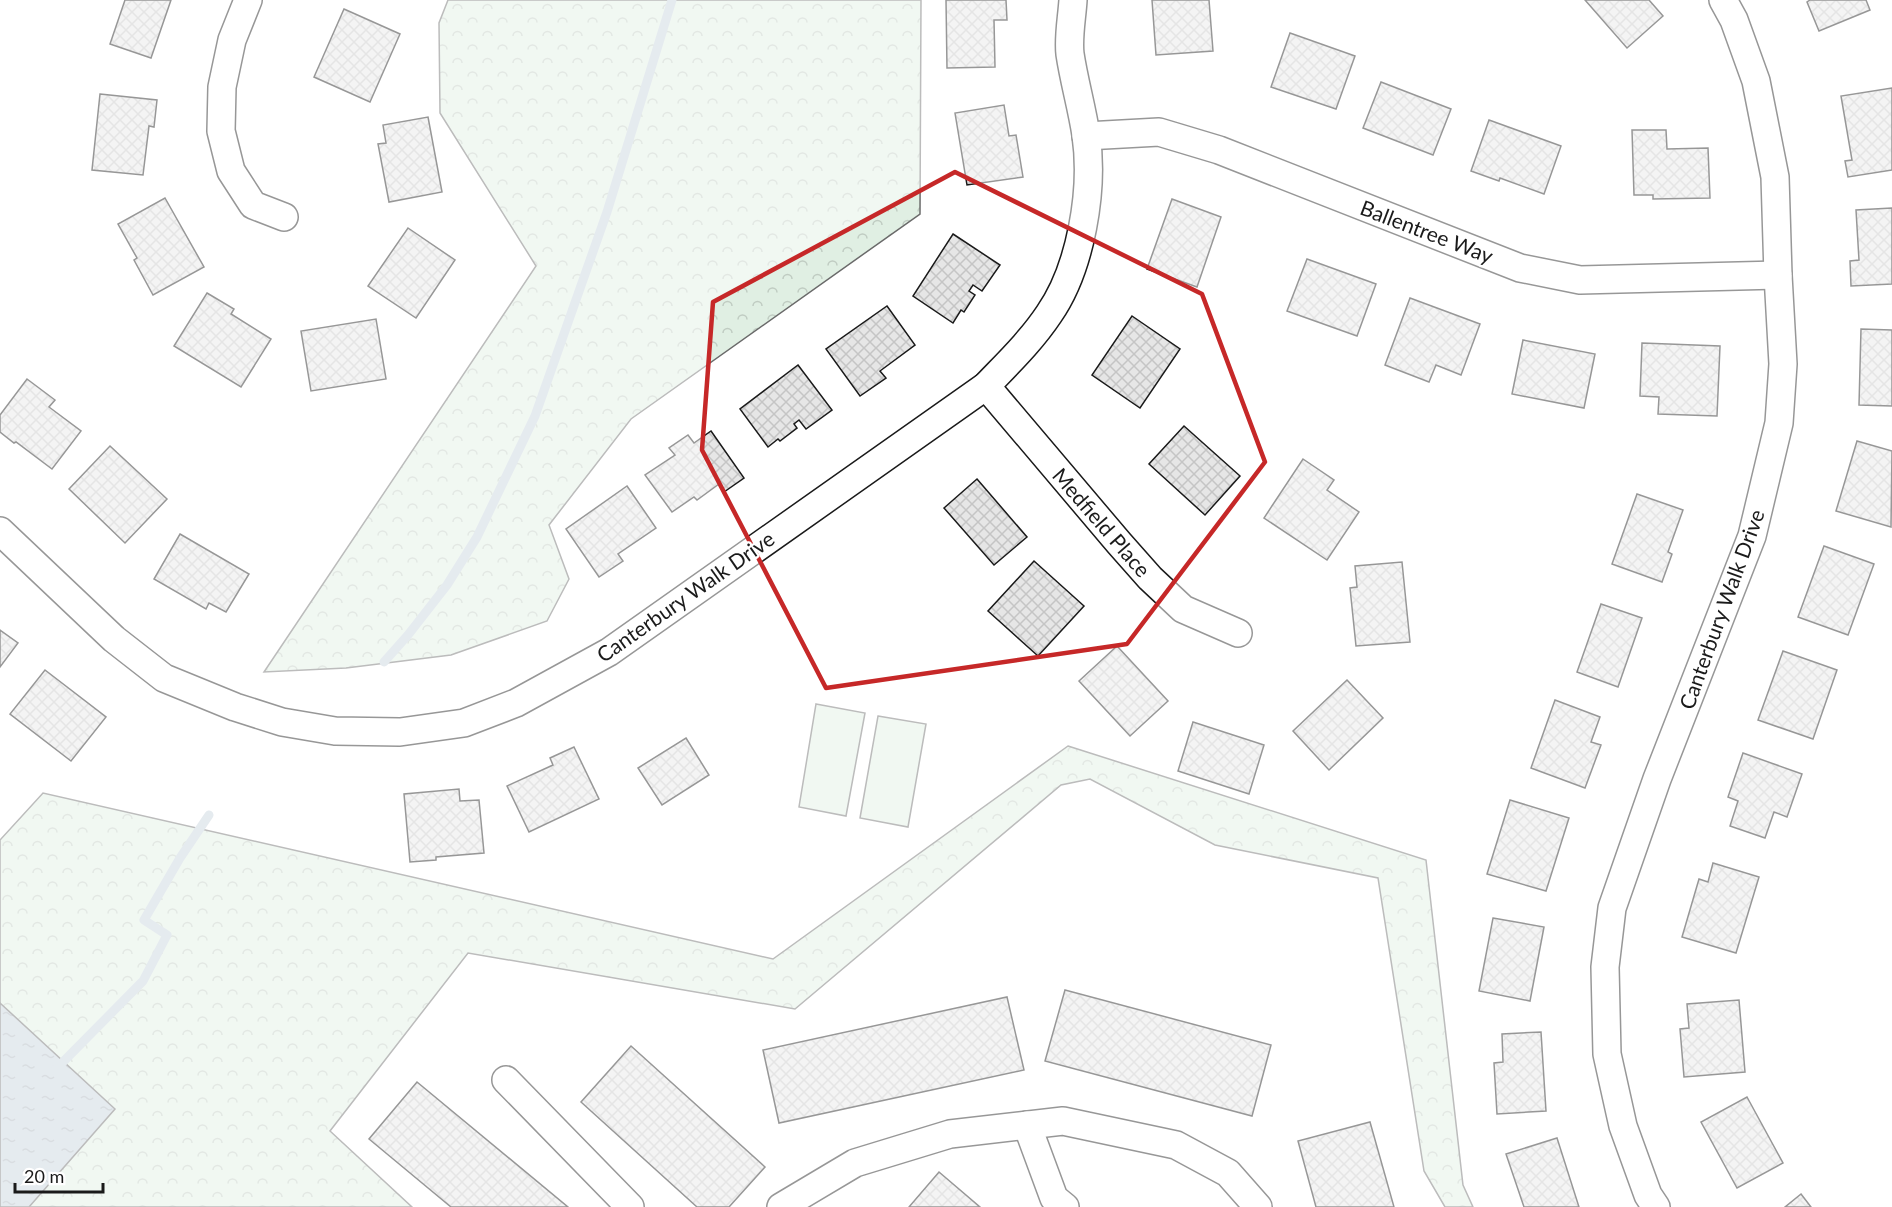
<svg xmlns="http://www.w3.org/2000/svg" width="1892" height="1207" viewBox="0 0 1892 1207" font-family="Lato,sans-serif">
<defs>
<pattern id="forest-crowns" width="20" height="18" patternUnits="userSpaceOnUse" patternTransform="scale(1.5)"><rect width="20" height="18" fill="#e0efe3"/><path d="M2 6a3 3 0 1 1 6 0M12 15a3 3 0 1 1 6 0" fill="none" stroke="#c0ccc2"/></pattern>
<pattern id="water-ripples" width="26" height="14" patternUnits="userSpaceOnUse" patternTransform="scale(1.5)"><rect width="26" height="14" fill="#c6d2dc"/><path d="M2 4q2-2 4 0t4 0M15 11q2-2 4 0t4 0" fill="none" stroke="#aab4bc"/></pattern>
<pattern id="building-cross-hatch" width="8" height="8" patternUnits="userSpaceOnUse" patternTransform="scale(1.5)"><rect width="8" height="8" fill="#e6e6e6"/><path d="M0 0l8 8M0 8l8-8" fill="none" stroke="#c5c5c5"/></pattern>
</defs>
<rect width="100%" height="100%" fill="#fff"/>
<!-- forest -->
<g fill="url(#forest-crowns)" stroke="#6a6a6a" stroke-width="1.5">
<path d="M 448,0 L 921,0 L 920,214 L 631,419 L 549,525 L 569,579 L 547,621 L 451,655 L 346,668 L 264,672 L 536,266 L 440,113 L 439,23 Z"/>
<path d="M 1068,746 L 1426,860 L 1463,1185 L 1473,1207 L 1445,1207 L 1424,1171 L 1378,878 L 1215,845 L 1090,779 L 1061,785 L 795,1009 L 468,953 L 330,1131 L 412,1207 L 0,1207 L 0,840 L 43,793 L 773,959 Z"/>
</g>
<!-- pitch -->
<g fill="#e0efe3" stroke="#6a6a6a" stroke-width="1.5">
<path d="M 816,704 L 865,713 L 846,816 L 799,807 Z"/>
<path d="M 878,716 L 926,724 L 908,827 L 860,818 Z"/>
</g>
<!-- water -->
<path fill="url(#water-ripples)" stroke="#6a6a6a" stroke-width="1.5" d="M 0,1003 L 115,1109 L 29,1207 L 0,1207 Z"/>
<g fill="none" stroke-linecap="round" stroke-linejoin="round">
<!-- stream -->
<g stroke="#c6d2dc" stroke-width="9">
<path d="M 384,662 L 408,635 L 447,585 L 477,537 L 535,416 L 607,212 L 672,0"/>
<path d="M 56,1069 L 143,981 L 167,935 L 144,920 L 180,858 L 209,815"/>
</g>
</g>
<!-- building -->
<g fill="url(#building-cross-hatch)" stroke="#1a1a1a" stroke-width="1.5">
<path d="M 125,0 L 171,0 L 151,58 L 110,44 Z"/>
<path d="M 946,0 L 1006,0 L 1007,20 L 994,20 L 995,67 L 947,68 Z"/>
<path d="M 1152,0 L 1209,0 L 1213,51 L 1156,55 Z"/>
<path d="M 1585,0 L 1649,0 L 1663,16 L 1627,48 Z"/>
<path d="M 1810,0 L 1866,0 L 1870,10 L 1819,31 L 1807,2 Z"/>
<path d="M 344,9 L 400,34 L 370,102 L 314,77 Z"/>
<path d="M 1290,33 L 1355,56 L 1336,109 L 1271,87 Z"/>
<path d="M 1381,82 L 1451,109 L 1433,155 L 1363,128 Z"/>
<path d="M 1892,88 L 1892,170 L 1848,177 L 1845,161 L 1852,160 L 1841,96 Z"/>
<path d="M 100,94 L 157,100 L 154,127 L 149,126 L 143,175 L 92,170 Z"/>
<path d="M 1004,105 L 1009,136 L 1016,135 L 1023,177 L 967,185 L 955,113 Z"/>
<path d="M 428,117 L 442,192 L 389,202 L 378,144 L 386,143 L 383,125 Z"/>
<path d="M 1489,120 L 1561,146 L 1544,194 L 1500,178 L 1499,181 L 1471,171 Z"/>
<path d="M 1632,130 L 1666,130 L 1667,149 L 1708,148 L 1710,198 L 1653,199 L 1653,195 L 1634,195 Z"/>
<path d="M 165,198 L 204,267 L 153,295 L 134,260 L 137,258 L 118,224 Z"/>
<path d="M 1172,199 L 1221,217 L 1197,287 L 1147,269 Z"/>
<path d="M 1892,208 L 1892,284 L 1851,286 L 1850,261 L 1859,260 L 1856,210 Z"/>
<path d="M 408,228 L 455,260 L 416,318 L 368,286 Z"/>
<path d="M 953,234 L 1000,265 L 982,291 L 973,285 L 969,291 L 975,295 L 964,312 L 961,310 L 953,323 L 913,296 Z"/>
<path d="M 1307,259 L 1376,284 L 1357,336 L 1287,311 Z"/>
<path d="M 207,293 L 234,309 L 231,314 L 271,339 L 241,387 L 174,346 Z"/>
<path d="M 1410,298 L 1480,324 L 1461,375 L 1436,365 L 1429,382 L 1385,365 Z"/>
<path d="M 887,306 L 915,345 L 880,371 L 886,378 L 860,396 L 826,349 Z"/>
<path d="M 1132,316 L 1180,349 L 1140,408 L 1092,375 Z"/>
<path d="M 376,319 L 386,379 L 311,391 L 301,331 Z"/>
<path d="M 1861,329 L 1892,330 L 1892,406 L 1859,405 Z"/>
<path d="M 1523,340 L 1595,354 L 1584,408 L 1512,394 Z"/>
<path d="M 1642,343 L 1720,346 L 1717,416 L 1658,414 L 1659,397 L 1640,396 Z"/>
<path d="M 798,365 L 832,410 L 806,429 L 799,420 L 794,424 L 797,428 L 780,441 L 778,439 L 768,447 L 740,409 Z"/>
<path d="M 27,379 L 55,400 L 49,407 L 81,431 L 52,469 L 16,442 L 14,443 L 0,432 L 0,415 Z"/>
<path d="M 1184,426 L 1240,476 L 1205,515 L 1149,464 Z"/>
<path d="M 711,431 L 744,478 L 724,492 L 719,484 L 697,500 L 694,497 L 672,512 L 645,475 L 675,455 L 669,448 L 688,435 L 694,443 Z"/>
<path d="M 1857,441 L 1892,451 L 1891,527 L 1836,511 Z"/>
<path d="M 110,446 L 167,499 L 125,543 L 69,489 Z"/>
<path d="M 1303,459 L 1334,480 L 1327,490 L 1359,512 L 1327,560 L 1264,518 Z"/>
<path d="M 977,479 L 1027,537 L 994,565 L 944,508 Z"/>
<path d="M 627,486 L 656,528 L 618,554 L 623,561 L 599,577 L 566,529 Z"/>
<path d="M 1637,494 L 1683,510 L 1668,552 L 1672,554 L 1662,582 L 1612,564 Z"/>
<path d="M 180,534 L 249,574 L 226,612 L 209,603 L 206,609 L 154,579 Z"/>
<path d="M 1824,546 L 1874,564 L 1848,635 L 1798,617 Z"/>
<path d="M 1034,561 L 1084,606 L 1038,656 L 988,611 Z"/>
<path d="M 1402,562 L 1410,642 L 1356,646 L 1350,588 L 1357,587 L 1355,566 Z"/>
<path d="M 1601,604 L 1642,618 L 1618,687 L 1577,672 Z"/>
<path d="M 0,630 L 18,643 L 0,667 Z"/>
<path d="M 1117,646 L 1168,701 L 1130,736 L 1079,681 Z"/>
<path d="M 1783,651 L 1837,670 L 1813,739 L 1758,720 Z"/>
<path d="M 45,670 L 106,717 L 71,761 L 10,714 Z"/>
<path d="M 1347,680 L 1383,718 L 1329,770 L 1293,731 Z"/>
<path d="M 1555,700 L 1600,717 L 1591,742 L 1601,745 L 1585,788 L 1531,768 Z"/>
<path d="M 1193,722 L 1264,745 L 1249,794 L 1178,771 Z"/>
<path d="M 686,738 L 709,775 L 662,805 L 638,768 Z"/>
<path d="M 574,747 L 599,799 L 529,832 L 507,786 L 553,765 L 550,758 Z"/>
<path d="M 1743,753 L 1802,774 L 1787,817 L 1774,812 L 1765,838 L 1730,826 L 1738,801 L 1728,797 Z"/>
<path d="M 459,789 L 460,801 L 479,800 L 484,853 L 436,857 L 436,860 L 410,862 L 404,794 Z"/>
<path d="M 1510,800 L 1569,818 L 1546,891 L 1487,874 Z"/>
<path d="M 1713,863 L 1759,877 L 1736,953 L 1682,937 L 1699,879 L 1708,882 Z"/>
<path d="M 1493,918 L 1544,927 L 1530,1001 L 1479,991 Z"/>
<path d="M 1065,990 L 1271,1045 L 1252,1116 L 1045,1061 Z"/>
<path d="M 1007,997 L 1024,1070 L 779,1123 L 763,1050 Z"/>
<path d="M 1739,1000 L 1745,1072 L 1684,1077 L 1680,1029 L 1689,1028 L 1687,1004 Z"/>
<path d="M 1541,1032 L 1546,1111 L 1497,1114 L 1494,1063 L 1503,1062 L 1502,1034 Z"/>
<path d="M 631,1046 L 765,1167 L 729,1207 L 697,1207 L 581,1102 Z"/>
<path d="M 417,1082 L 568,1207 L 451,1207 L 369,1139 Z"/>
<path d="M 1747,1097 L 1783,1163 L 1737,1188 L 1701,1122 Z"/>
<path d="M 1370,1122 L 1394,1207 L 1316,1207 L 1298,1141 Z"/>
<path d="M 1557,1138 L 1579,1207 L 1524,1207 L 1506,1154 Z"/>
<path d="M 939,1172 L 980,1207 L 909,1207 Z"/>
<path d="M 1801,1194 L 1811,1207 L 1785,1207 Z"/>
</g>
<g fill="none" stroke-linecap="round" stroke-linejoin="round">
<!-- minor casing -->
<g stroke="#1a1a1a" stroke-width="30">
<g id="minor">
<path d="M 248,0 L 232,40 L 222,87 L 221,131 L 231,171 L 253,205 L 284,217"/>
<path d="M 1086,136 L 1159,132 L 1219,150 L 1520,268 L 1580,280 L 1778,275"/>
<path d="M 986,386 L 1119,543 L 1150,578 L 1183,609 L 1238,633"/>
<path d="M 0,531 L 114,639 L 164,678 L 235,707 L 282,722 L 335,731 L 400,732 L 464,723 L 516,703 L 609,652 L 986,386 C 1008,363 1031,341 1049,314 C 1081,268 1094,190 1086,135 C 1082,108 1074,81 1070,54 C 1068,37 1072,17 1073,0"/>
<path d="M 506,1080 L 630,1207"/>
<path d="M 1027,1125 L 1054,1198 L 1065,1207"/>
<path d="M 781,1207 L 855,1163 L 950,1134 L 1063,1121 L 1176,1145 L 1228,1173 L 1258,1207"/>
<path d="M 1656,1207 L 1648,1195 L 1623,1126 L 1607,1054 L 1605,967 L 1612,908 L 1657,779 L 1752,536 L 1779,423 L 1783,364 L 1778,275 L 1775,177 L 1756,81 L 1734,20 L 1723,0"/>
</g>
</g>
<!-- minor -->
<use href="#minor" stroke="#fff" stroke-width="27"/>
</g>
<!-- marked area -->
<path d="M0 0H1892V1207H0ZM 955,172 L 1202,294 L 1265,462 L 1127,644 L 826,688 L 702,450 L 713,302 Z" fill="#fff" fill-opacity=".55" fill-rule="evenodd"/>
<path fill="none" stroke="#c62828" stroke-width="4.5" stroke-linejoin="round" d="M 955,172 L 1202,294 L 1265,462 L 1127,644 L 826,688 L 702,450 L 713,302 Z"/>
<g text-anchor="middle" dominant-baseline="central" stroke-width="4.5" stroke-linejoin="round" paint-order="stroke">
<!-- street labels -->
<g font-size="21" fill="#1a1a1a" stroke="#fff">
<text transform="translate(1427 231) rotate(21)">Ballentree Way</text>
<text transform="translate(1102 522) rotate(49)">Medfield Place</text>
<text transform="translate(685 596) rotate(-35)">Canterbury Walk Drive</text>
<text transform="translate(1721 609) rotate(-70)">Canterbury Walk Drive</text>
</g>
</g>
<!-- scale -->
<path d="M15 1183v9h88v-9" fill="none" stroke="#1a1a1a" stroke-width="3"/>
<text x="24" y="1183" font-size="18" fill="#1a1a1a" stroke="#ffffff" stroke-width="4.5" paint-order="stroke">20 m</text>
</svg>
